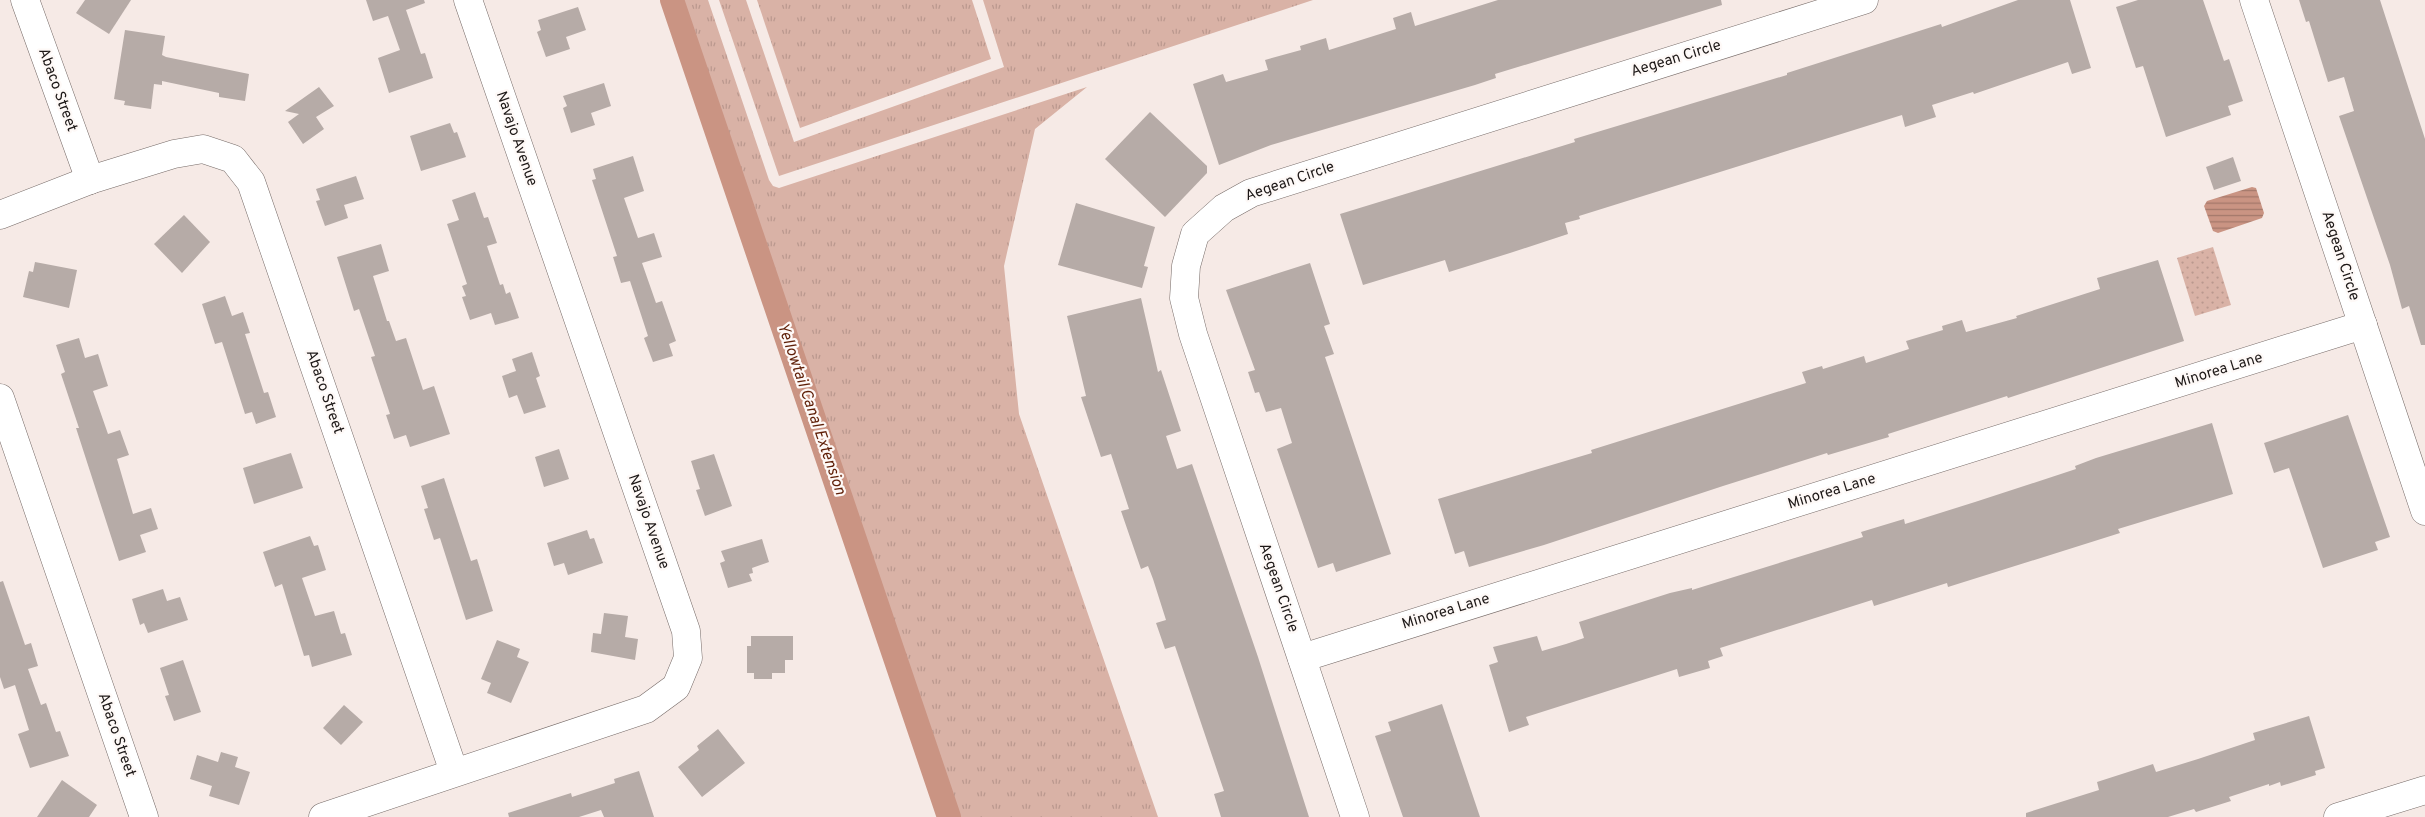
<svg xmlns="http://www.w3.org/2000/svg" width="2425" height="817" viewBox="0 0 2425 817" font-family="Overpass,sans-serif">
<defs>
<pattern id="grass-tufts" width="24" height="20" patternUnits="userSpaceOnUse" patternTransform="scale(1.25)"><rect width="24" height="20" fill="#d9b2a6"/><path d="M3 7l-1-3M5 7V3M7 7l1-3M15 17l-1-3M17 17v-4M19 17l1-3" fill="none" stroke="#ba988e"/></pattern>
<pattern id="park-dots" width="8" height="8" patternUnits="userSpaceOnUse" patternTransform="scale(1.25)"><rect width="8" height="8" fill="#d9b2a6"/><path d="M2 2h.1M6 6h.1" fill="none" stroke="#ba988e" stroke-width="1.8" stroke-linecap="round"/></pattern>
<pattern id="water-rules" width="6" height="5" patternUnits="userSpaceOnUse" patternTransform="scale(1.25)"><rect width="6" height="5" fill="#ca9483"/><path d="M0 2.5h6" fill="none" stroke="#a3786a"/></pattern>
</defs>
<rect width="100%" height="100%" fill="#f6eae6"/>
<!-- grass -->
<g fill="url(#grass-tufts)">
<path d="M 663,0 L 708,0 L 769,180 L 773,186 L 779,188 L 1087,87 L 1035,129 L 1004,266 L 1019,414 L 1158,817 L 941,817 Z"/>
<path d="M 719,0 L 746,0 L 794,142 L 1004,67 L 983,0 L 1313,0 L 779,176 Z"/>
<path d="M 757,0 L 972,0 L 991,59 L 800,128 Z"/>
</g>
<!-- park -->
<path fill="url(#park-dots)" d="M 2213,247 L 2231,305 L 2195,316 L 2177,258 Z"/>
<!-- water -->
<path fill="url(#water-rules)" d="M 2252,187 L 2256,188 L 2264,213 L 2262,218 L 2218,233 L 2213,231 L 2204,206 L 2207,201 Z"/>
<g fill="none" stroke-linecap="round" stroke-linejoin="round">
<!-- canal -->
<path stroke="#ca9483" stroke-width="24" d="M 672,0 L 949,817"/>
</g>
<!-- building -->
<g fill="#b6aba7">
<path d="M 85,0 L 131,0 L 109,34 L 76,13 Z"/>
<path d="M 366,0 L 424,0 L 425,3 L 406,10 L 421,54 L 425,53 L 433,78 L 389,93 L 378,58 L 400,50 L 388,16 L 373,21 Z"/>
<path d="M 1498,0 L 1721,0 L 1722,5 L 1495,74 L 1496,78 L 1475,85 L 1271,145 L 1219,165 L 1193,84 L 1223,74 L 1226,82 L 1268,70 L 1265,60 L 1301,50 L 1300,46 L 1326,38 L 1329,50 L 1396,29 L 1393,18 L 1411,12 L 1415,26 Z"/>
<path d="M 2018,0 L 2070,0 L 2091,68 L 2072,74 L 2068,62 L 1974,94 L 1973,92 L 1932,105 L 1936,117 L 1905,127 L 1902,115 L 1579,216 L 1580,219 L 1565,223 L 1568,234 L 1510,253 L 1449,272 L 1445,260 L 1363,285 L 1340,214 L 1575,142 L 1574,139 L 1787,75 L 1787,73 L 1941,24 L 1942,27 Z"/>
<path d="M 2138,0 L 2203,0 L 2224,61 L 2229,59 L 2243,101 L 2228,106 L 2231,115 L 2166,137 L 2143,66 L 2136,68 L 2116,7 Z"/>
<path d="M 2299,0 L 2380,0 L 2425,139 L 2425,345 L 2421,345 L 2409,306 L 2402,309 L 2390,265 L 2339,116 L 2354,111 L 2344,77 L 2328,82 L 2309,21 L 2306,22 Z"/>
<path d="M 578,7 L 586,30 L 566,37 L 570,49 L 546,57 L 537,32 L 541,30 L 538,20 Z"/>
<path d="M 125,30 L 165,36 L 162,55 L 166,57 L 249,74 L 245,101 L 219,97 L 219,93 L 162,81 L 162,85 L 154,84 L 151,109 L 124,105 L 125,101 L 114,99 Z"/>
<path d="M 604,83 L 611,106 L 591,113 L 595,125 L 571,133 L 563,108 L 567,106 L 563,96 Z"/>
<path d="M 319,87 L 334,106 L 316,117 L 324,129 L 303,144 L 288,122 L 299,114 L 285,111 Z"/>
<path d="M 1150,112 L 1207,166 L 1207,173 L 1165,217 L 1105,159 Z"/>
<path d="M 450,123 L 454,133 L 457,132 L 466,157 L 421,171 L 410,136 Z"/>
<path d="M 633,156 L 644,191 L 624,198 L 638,238 L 654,233 L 662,257 L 642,263 L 656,303 L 662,301 L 676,341 L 669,344 L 673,356 L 653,362 L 644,338 L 648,336 L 630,281 L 621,283 L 613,257 L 617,256 L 592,180 L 596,179 L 593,169 Z"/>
<path d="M 2233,157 L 2241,181 L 2214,190 L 2206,167 Z"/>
<path d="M 356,176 L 364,199 L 344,205 L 348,218 L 325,226 L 316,201 L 320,200 L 316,189 Z"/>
<path d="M 475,192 L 484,218 L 488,217 L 497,243 L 487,246 L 500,285 L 503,284 L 506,294 L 510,292 L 519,318 L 495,325 L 491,313 L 470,320 L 462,297 L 466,296 L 462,286 L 467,284 L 447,224 L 459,220 L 452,200 Z"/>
<path d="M 1076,203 L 1155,227 L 1144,266 L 1148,267 L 1142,288 L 1058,265 Z"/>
<path d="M 184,215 L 210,242 L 182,273 L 154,244 Z"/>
<path d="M 381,244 L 389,271 L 373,276 L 387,321 L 389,321 L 396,341 L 406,338 L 423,390 L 434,386 L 450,434 L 410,447 L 406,435 L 394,439 L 386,415 L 390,414 L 371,357 L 375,356 L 359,309 L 354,311 L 337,257 Z"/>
<path d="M 2158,260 L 2184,341 L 2008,398 L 2007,396 L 1888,434 L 1889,437 L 1828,455 L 1827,453 L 1723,486 L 1544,545 L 1469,567 L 1464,551 L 1455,554 L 1438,499 L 1592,453 L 1591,450 L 1806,383 L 1802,372 L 1822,366 L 1823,369 L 1864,356 L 1866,363 L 1909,349 L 1906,341 L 1943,330 L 1942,326 L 1962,320 L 1966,332 L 2017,318 L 2016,316 L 2100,289 L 2097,278 Z"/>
<path d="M 35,262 L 77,270 L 69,308 L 23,297 L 29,271 L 33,272 Z"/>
<path d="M 1310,263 L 1330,324 L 1324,326 L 1334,354 L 1325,357 L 1391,554 L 1336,572 L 1333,563 L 1318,568 L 1277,449 L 1292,443 L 1281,408 L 1266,412 L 1259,392 L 1255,393 L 1248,372 L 1255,370 L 1226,290 Z"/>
<path d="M 225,296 L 232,316 L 243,312 L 250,333 L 245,334 L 264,393 L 268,392 L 276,417 L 256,424 L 252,412 L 245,414 L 222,342 L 215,344 L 202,304 Z"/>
<path d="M 1141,298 L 1158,372 L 1161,370 L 1181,431 L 1166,436 L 1177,469 L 1192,464 L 1258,657 L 1309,817 L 1221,817 L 1214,794 L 1224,791 L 1175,646 L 1165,649 L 1156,623 L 1166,620 L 1153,579 L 1148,566 L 1141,569 L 1121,511 L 1129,509 L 1111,454 L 1101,457 L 1081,397 L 1086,396 L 1067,316 Z"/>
<path d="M 79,338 L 85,358 L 98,354 L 108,386 L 93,391 L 108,434 L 120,430 L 129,455 L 117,459 L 133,514 L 151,508 L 158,529 L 140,535 L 146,552 L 119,561 L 76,428 L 79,428 L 61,374 L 65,372 L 56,345 Z"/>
<path d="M 532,352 L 540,376 L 536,378 L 546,407 L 524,414 L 517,395 L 509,398 L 502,376 L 516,371 L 512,359 Z"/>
<path d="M 2348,415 L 2390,537 L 2375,542 L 2378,550 L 2323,568 L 2289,468 L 2274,473 L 2264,443 Z"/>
<path d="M 2212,423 L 2233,494 L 2118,529 L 2120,533 L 1948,587 L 1947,583 L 1874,606 L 1872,600 L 1720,648 L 1723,656 L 1708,661 L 1710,668 L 1679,677 L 1677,669 L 1526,717 L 1529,725 L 1509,732 L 1489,665 L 1498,662 L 1493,647 L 1537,636 L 1542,651 L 1566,644 L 1584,638 L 1579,622 L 1670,593 L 1692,588 L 1692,590 L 1821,550 L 1863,537 L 1861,532 L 1904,519 L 1905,524 L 1975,502 L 2076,469 L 2075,466 L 2096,458 Z"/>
<path d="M 559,449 L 569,479 L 544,487 L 535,457 Z"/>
<path d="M 291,453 L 303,488 L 254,504 L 243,468 Z"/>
<path d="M 714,454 L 732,506 L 705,516 L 696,490 L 700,489 L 691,461 Z"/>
<path d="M 444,478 L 471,561 L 477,559 L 493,611 L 466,620 L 440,538 L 434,540 L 424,509 L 428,508 L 421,486 Z"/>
<path d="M 587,530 L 590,539 L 594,538 L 603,563 L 568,575 L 564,563 L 554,566 L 547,543 Z"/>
<path d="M 310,536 L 314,546 L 318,545 L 326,570 L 302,578 L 315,616 L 334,611 L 341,634 L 345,633 L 352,655 L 312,667 L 309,655 L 304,656 L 282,584 L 275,587 L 263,552 Z"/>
<path d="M 762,539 L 769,562 L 752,568 L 753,573 L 749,574 L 752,581 L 728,588 L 720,563 L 725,561 L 721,551 Z"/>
<path d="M 3,581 L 25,645 L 31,643 L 38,666 L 28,669 L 41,705 L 46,703 L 56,732 L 60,731 L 69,756 L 30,768 L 18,734 L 29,730 L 15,685 L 4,689 L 0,677 L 0,582 Z"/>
<path d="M 163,589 L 167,601 L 180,597 L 188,620 L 148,633 L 144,623 L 140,625 L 132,599 Z"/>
<path d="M 604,613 L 628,616 L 625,637 L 638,639 L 635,660 L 591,652 L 593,633 L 601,634 Z"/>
<path d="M 751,636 L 793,636 L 793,660 L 785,660 L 785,673 L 772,673 L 772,679 L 754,679 L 754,673 L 747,673 L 747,646 L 751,646 Z"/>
<path d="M 497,640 L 520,649 L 517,657 L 529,662 L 511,703 L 487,693 L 491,683 L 481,679 Z"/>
<path d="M 183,660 L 201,712 L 174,721 L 165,696 L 169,695 L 160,668 Z"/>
<path d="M 1442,704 L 1480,817 L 1403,817 L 1375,736 L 1391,731 L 1388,722 Z"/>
<path d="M 344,705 L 363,722 L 341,745 L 323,728 Z"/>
<path d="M 2309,716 L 2325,768 L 2315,771 L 2316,775 L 2281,786 L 2280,782 L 2269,786 L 2269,784 L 2229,797 L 2231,801 L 2196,812 L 2194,809 L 2168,817 L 2026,817 L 2026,813 L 2099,790 L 2097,782 L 2153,764 L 2156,772 L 2198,759 L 2255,740 L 2253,733 Z"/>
<path d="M 718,729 L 745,763 L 702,797 L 678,767 L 699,750 L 697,746 Z"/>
<path d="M 221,752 L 238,757 L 235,767 L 250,772 L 239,805 L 209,796 L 212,786 L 190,779 L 197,755 L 218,762 Z"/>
<path d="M 639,771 L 654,817 L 604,817 L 601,810 L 579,817 L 509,817 L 508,813 L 571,793 L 572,797 L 615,783 L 614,779 Z"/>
<path d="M 62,780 L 97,805 L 89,817 L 37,817 Z"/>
</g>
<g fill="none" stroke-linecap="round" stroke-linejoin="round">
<!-- street casing -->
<g stroke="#766b68" stroke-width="29">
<g id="street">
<path d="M 25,0 L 90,180"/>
<path d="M 2254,0 L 2425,511"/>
<path d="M 0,215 L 90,180 L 174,154 L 203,149 L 233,159 L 251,182 L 454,772"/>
<path d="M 0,398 L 144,817"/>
<path d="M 1302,658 L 2363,325"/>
<path d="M 323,817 L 646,709 L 676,687 L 688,658 L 686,631 L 468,0"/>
<path d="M 1355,817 L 1193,334 L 1184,298 L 1186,266 L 1195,234 L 1224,208 L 1251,193 L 1864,0"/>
<path d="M 2338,817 L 2425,790"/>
</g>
</g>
<!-- street -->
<use href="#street" stroke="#fff" stroke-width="28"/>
</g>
<g text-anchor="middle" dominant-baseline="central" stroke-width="4.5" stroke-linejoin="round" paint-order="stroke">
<!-- street labels -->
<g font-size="15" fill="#1d1817" stroke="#fef9f7">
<text transform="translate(1676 59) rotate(-17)">Aegean Circle</text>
<text transform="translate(57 90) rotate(70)">Abaco Street</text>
<text transform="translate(516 139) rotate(71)">Navajo Avenue</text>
<text transform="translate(1290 182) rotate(-19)">Aegean Circle</text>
<text transform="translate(2340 256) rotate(72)">Aegean Circle</text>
<text transform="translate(2219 371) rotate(-17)">Minorea Lane</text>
<text transform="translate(324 392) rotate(71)">Abaco Street</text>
<text transform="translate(1832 492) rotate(-17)">Minorea Lane</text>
<text transform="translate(648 522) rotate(71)">Navajo Avenue</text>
<text transform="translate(1278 588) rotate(71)">Aegean Circle</text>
<text transform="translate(1446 612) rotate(-17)">Minorea Lane</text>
<text transform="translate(116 735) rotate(71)">Abaco Street</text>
</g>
<!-- water labels -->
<g font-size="16" font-style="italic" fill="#5e1e06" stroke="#fef9f7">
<text transform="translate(811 409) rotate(71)">Yellowtail Canal Extension</text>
</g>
</g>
</svg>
